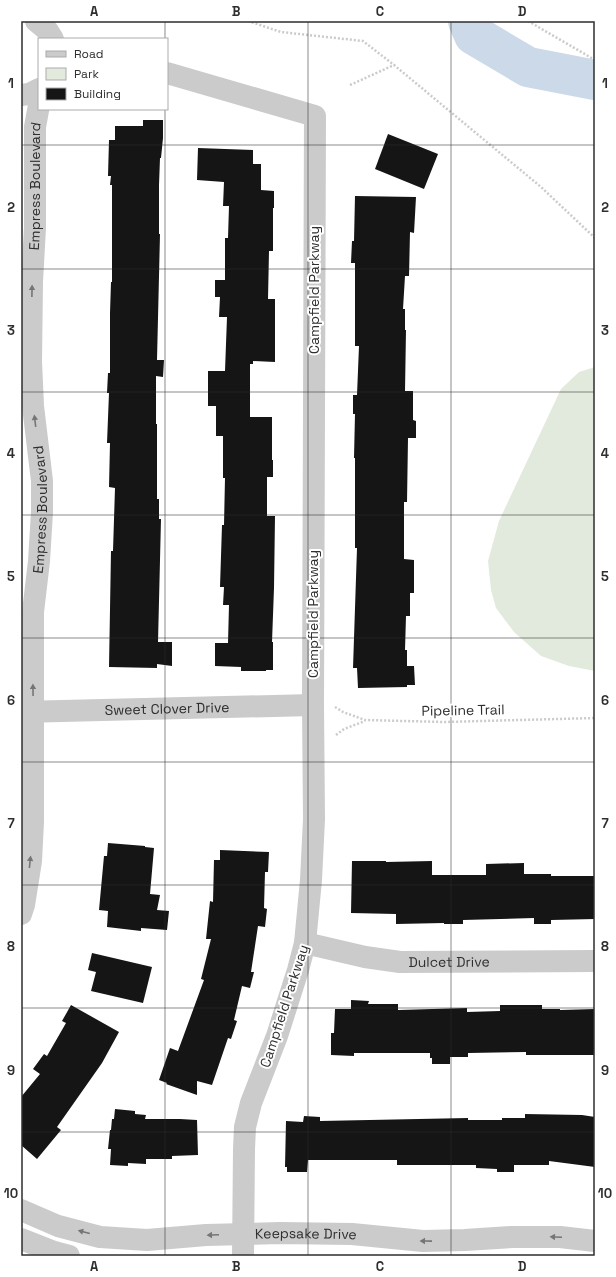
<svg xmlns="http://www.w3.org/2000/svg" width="616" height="1277" viewBox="0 0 616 1277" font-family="'Space Grotesk',sans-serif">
<rect width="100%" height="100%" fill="#fff"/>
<!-- green -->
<path fill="#e2eadd" d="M 595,367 L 595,671 L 569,666 L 541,656 L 514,632 L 496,608 L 491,590 L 488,561 L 499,521 L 561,389 L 579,372 Z"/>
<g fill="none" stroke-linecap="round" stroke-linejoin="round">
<!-- river -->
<path stroke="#cbd9e8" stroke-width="40" d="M 468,21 L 474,35 L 528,67 L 595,80"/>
</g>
<!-- building -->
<g fill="#151515">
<path d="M 143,120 L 163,120 L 163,138 L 161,158 L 160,158 L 159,185 L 159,234 L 160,234 L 157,360 L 164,360 L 163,377 L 156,376 L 156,424 L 157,424 L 157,499 L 159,499 L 159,519 L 161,519 L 158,642 L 172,642 L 172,666 L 157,664 L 157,668 L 109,667 L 111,551 L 113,551 L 115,488 L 109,487 L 110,443 L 107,443 L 109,393 L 107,393 L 108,373 L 110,373 L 110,313 L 111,282 L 112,282 L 112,185 L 110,185 L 111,176 L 108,176 L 109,140 L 115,140 L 115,126 L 143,126 Z"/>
<path d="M 388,134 L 438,154 L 424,189 L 375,169 Z"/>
<path d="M 198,148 L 253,150 L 253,164 L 261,164 L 261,190 L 274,191 L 274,208 L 273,208 L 273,251 L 269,251 L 268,299 L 275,299 L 275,362 L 253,361 L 253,364 L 250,364 L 250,417 L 272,417 L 272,460 L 273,460 L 273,477 L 267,477 L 267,516 L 275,516 L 274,588 L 272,642 L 273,642 L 273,670 L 266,670 L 266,671 L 241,671 L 241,667 L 215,666 L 215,643 L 228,643 L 229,605 L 223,605 L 224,587 L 220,587 L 222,525 L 224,525 L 225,478 L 223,478 L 223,436 L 216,436 L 216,406 L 208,406 L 208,371 L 225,371 L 227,317 L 219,317 L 220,297 L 215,297 L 215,280 L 225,280 L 225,238 L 228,238 L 229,206 L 223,206 L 224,182 L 197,180 Z"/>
<path d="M 355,196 L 416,197 L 414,233 L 410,232 L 409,276 L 405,276 L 403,309 L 405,309 L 405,330 L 406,330 L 405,391 L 413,391 L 413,420 L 416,421 L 416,438 L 408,438 L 407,502 L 404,502 L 404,559 L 414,560 L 414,593 L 410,593 L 410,616 L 406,616 L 405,650 L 407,650 L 407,666 L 414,666 L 415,685 L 407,685 L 407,687 L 358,688 L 357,668 L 353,668 L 357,548 L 355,548 L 355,458 L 354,458 L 355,414 L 353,414 L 353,395 L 357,395 L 359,346 L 355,346 L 355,263 L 351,263 L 352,241 L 354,241 Z"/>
<path d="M 108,843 L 145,846 L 145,847 L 154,848 L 150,894 L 160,895 L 157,910 L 169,911 L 167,930 L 141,928 L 141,931 L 107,927 L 108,911 L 99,910 L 104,856 L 107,856 Z"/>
<path d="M 220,850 L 269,852 L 268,872 L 265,872 L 264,908 L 267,909 L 265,927 L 258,926 L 251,972 L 254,972 L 250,988 L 242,986 L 234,1020 L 237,1021 L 231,1039 L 228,1038 L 212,1085 L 197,1081 L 197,1095 L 166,1084 L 167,1083 L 159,1080 L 170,1048 L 178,1051 L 204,980 L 201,979 L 211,939 L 206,939 L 210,901 L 213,902 L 214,860 L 220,860 Z"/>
<path d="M 352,861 L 386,861 L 386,862 L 432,861 L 432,875 L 486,875 L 486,864 L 524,863 L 524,874 L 551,874 L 551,876 L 595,876 L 595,919 L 551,920 L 551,924 L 534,924 L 534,918 L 463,920 L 463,924 L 444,924 L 444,923 L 396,924 L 396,914 L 351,913 Z"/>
<path d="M 92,953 L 152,967 L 143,1003 L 91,991 L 96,972 L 88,970 Z"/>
<path d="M 351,1000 L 369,1001 L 368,1004 L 398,1004 L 398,1010 L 467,1008 L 467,1012 L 500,1011 L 500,1005 L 542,1005 L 542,1009 L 560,1009 L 560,1010 L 595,1009 L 595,1055 L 526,1055 L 526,1052 L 468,1053 L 468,1057 L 450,1057 L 450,1064 L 432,1064 L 432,1058 L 430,1058 L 430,1053 L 354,1053 L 354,1056 L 331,1055 L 331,1033 L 334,1033 L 335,1009 L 351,1009 Z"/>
<path d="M 71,1005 L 119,1032 L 102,1063 L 57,1127 L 61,1130 L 37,1159 L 21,1145 L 21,1097 L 40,1074 L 33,1069 L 44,1054 L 47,1056 L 66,1023 L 62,1021 Z"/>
<path d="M 115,1109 L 135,1111 L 135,1114 L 146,1115 L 145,1119 L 180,1119 L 197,1120 L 198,1155 L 172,1156 L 172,1159 L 146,1159 L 146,1164 L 128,1163 L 128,1166 L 110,1165 L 111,1149 L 108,1149 L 110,1130 L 111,1130 L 112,1119 L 114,1119 Z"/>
<path d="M 525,1114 L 582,1115 L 595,1117 L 595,1167 L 549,1161 L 549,1165 L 514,1165 L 514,1172 L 497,1172 L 497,1169 L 476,1168 L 476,1165 L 397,1165 L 397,1160 L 308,1160 L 307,1172 L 287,1172 L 287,1167 L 285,1167 L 286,1121 L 303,1122 L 304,1116 L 320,1117 L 320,1121 L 468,1118 L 468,1120 L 502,1120 L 502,1118 L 525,1118 Z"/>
</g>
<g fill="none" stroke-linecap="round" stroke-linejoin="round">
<!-- path -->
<g stroke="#cbcbcb" stroke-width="2.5" stroke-dasharray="2 2" stroke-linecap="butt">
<path d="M 248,21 L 281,32 L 363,41 L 394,65"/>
<path d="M 528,21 L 595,60"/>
<path d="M 350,85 L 394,65 L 541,187 L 595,238"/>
<path d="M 335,707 L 343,712 L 365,720 L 445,722 L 595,718"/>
<path d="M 336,735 L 344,729 L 365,721"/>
</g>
<!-- minor -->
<g stroke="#cbcbcb" stroke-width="22">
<path d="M 36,21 L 48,31 L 53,39"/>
<path d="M 167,73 L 315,116 L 313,705 L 314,819 L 311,880 L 305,943 L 298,970 L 277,1036 L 251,1103 L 245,1127 L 244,1149 L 243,1256"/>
<path d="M 21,95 L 29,94 L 39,89"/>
<path id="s1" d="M 21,712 L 313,705"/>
<path id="s2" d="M 21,914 L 24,905 L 31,861 L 33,822 L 33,612 L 39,561 L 42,512 L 42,481 L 33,406 L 31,361 L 32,282 L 35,228 L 35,127 L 39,105"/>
<path id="s3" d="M 305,943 L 365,957 L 400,962 L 595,961"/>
<path id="s4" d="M 21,1210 L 58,1226 L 100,1237 L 147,1240 L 206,1235 L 280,1233 L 352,1234 L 423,1241 L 465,1240 L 512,1237 L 560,1237 L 595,1241"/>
<path d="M 21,1239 L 54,1252 L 69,1256"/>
</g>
</g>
<!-- one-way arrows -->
<defs><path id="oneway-solid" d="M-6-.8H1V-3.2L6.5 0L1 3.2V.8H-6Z"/></defs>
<g fill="#757575">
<use href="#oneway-solid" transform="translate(32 291) rotate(-89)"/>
<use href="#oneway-solid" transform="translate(35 421) rotate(-97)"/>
<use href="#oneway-solid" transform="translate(33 690) rotate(-91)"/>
<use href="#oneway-solid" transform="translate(30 862) rotate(-84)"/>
<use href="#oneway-solid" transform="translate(84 1232) rotate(-165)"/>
<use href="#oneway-solid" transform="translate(213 1235) rotate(178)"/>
<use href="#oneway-solid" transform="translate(556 1237) rotate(-178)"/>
<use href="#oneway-solid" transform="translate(426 1241) rotate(-179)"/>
</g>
<!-- grid -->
<path fill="none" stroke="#2e2e2e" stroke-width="1" stroke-opacity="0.55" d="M 165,21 L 165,39M 308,21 L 308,1256M 451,21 L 451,1256M 165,109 L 165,1256M 21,145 L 595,145M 21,269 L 595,269M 21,392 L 595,392M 21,515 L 595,515M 21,638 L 595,638M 21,762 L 595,762M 21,885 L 595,885M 21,1008 L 595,1008M 21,1132 L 595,1132"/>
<g text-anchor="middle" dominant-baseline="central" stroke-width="4" stroke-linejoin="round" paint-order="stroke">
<!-- street labels -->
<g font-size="14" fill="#2e2e2e" stroke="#fff">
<text stroke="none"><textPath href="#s2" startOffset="730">Empress Boulevard</textPath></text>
<text transform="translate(314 290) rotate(-90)">Campfield Parkway</text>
<text stroke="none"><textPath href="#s2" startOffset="406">Empress Boulevard</textPath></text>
<text transform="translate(313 614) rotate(-90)">Campfield Parkway</text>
<text stroke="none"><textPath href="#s1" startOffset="146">Sweet Clover Drive</textPath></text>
<text transform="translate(463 710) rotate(-1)">Pipeline Trail</text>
<text stroke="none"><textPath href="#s3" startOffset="146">Dulcet Drive</textPath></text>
<text transform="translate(284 1006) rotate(-72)">Campfield Parkway</text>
<text stroke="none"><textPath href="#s4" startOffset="290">Keepsake Drive</textPath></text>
</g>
</g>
<!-- border -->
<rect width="616" height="1277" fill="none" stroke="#ffffff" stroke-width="44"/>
<!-- legend -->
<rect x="38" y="38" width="130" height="72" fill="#ffffff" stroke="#ababab"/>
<rect x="46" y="51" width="20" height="6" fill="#cbcbcb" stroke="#ababab"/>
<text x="74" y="58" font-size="12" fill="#2e2e2e">Road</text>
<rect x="46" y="68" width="20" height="12" fill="#e2eadd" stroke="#ababab"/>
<text x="74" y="78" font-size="12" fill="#2e2e2e">Park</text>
<rect x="46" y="88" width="20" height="12" fill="#151515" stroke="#ababab"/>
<text x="74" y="98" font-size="12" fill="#2e2e2e">Building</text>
<rect x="22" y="22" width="572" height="1233" fill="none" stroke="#2e2e2e" stroke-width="1.5"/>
<g font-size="13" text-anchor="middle" font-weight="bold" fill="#2e2e2e">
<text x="94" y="16">A</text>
<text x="236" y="16">B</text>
<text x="380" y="16">C</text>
<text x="522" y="16">D</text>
<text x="11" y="88">1</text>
<text x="605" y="88">1</text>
<text x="11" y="212">2</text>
<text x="605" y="212">2</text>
<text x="11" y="335">3</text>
<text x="605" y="335">3</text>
<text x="11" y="458">4</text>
<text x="605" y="458">4</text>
<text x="11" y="581">5</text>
<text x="605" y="581">5</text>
<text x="11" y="705">6</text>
<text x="605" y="705">6</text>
<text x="11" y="828">7</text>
<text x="605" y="828">7</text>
<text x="11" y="951">8</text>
<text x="605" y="951">8</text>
<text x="11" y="1075">9</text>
<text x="605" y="1075">9</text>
<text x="11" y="1198">10</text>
<text x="605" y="1198">10</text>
<text x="94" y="1271">A</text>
<text x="236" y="1271">B</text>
<text x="380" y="1271">C</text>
<text x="522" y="1271">D</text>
</g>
</svg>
